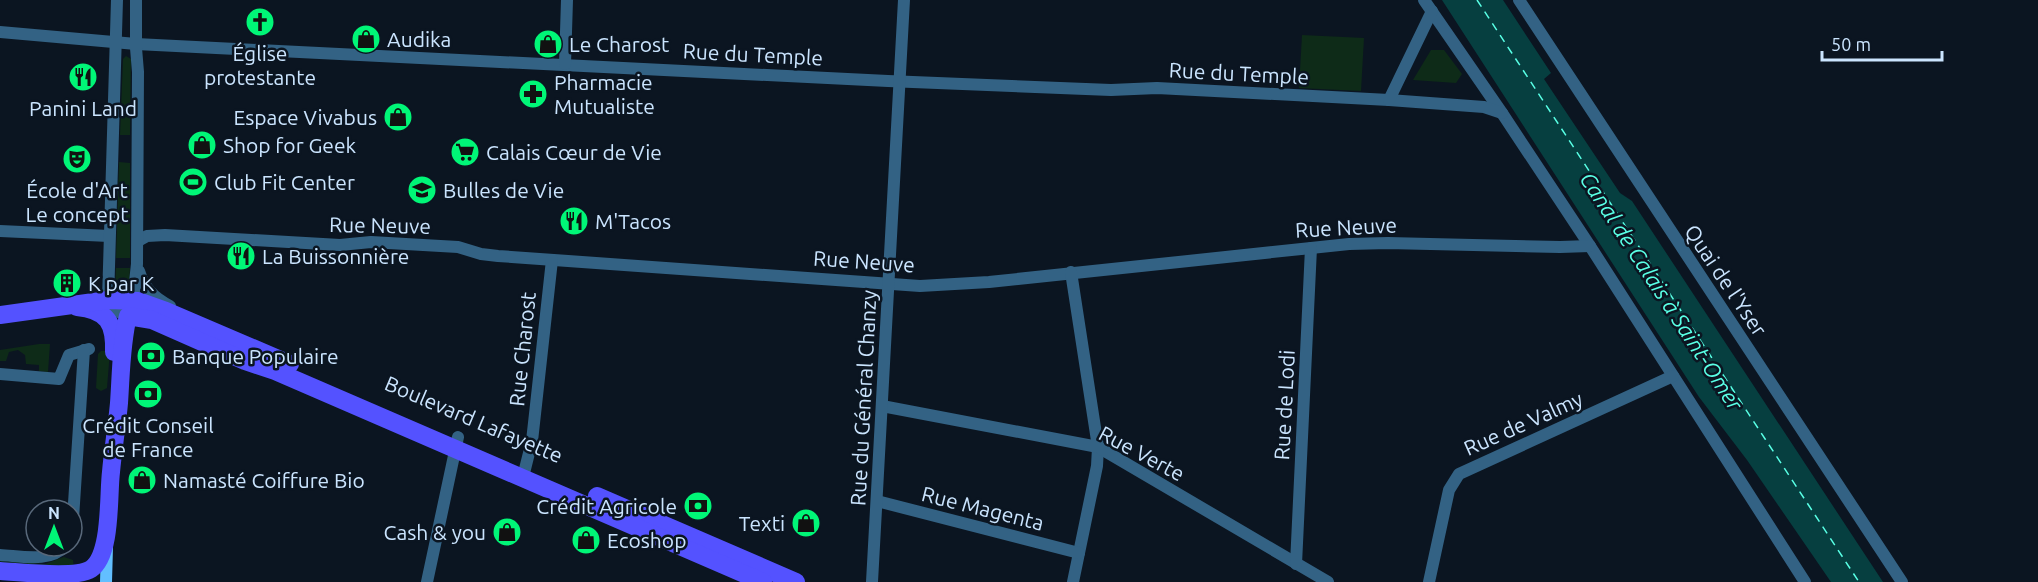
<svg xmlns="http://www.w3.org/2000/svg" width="2038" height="582" viewBox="0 0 2038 582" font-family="Ubuntu,sans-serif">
<rect width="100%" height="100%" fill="#0b1521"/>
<!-- green -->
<g fill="#0e2b18">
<path d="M 1302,35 L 1364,38 L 1361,91 L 1299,88 Z"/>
<path d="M 1431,50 L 1444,50 L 1462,74 L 1456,83 L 1413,80 Z"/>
<path d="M 126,56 L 131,59 L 130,135 L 120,135 L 123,59 Z"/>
<path d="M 119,162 L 130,163 L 130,258 L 116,258 Z"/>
<path d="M 116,268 L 130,268 L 128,293 L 115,292 Z"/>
<path d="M 39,344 L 50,344 L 48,372 L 39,371 L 39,365 L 26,364 L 25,355 L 18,350 L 9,352 L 6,361 L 0,361 L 0,350 Z"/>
<path d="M 101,351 L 110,351 L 107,388 L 101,391 L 96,388 L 98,354 Z"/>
<path d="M 64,557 L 73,560 L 74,569 L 0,564 L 0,561 L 45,564 Z"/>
</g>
<!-- water -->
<path fill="#063f40" d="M 1442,0 L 1503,0 L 1551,73 L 1544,79 L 1620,193 L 1632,201 L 1883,582 L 1831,582 L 1747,460 L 1699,397 Z"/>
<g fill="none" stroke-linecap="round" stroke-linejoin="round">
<!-- ferry -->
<path stroke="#59ffe5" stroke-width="1.5" stroke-dasharray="8 6" stroke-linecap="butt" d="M 1477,0 L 1859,582"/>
<!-- pedestrian -->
<g stroke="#336284" stroke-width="12">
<path d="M 0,374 L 59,379 L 69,355 L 89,349"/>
<path d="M 72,534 L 84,350"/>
<path d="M 0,555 C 21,556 50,563 65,546"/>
</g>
<!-- minor -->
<g stroke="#336284" stroke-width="12">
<path d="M 1424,0 L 1502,113 L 1590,246 L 1805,582"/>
<path d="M 0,32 L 136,44 L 888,81 L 1111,90 L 1157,88 L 1389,100 L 1484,107 L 1502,113"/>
<path d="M 565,64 L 567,0"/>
<path d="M 1389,100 L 1432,11"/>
<path d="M 0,231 L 109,236"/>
<path d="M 138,241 L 147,236 L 165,235 L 340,245 L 371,242 L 458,247 L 481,254 L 498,256 L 920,286 L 989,282 L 1349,244 L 1388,243 L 1560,247 L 1590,246"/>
<path d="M 1071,272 L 1098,447 L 1097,466 L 1073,582"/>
<path d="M 882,406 L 1098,447 L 1328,582"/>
<path d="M 523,477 L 532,441 L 552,260"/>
<path d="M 877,501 L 1079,553"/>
<path d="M 1296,564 L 1311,248"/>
<path d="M 427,582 L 458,437"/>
<path d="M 872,582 L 904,0"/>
<path d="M 1429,582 L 1449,490 L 1459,474 L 1673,376"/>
</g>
<!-- tertiary -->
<g stroke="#336284" stroke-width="12">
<path d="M 117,0 L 108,300 L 114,310 L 128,316 L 133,300 L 137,264 L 138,72 L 136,48 L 136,0"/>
<path d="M 1519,0 L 1902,582"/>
<path d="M 139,271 C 144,288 154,298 170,306"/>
</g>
<!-- secondary -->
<path stroke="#62bfff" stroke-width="12" d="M 106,582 L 107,547"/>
<!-- primary -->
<g stroke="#5452ff" stroke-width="18">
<path d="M 77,307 C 108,310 115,324 114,352"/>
<path d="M 0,315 L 108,300 L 138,301 L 166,311 L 290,364"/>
<path d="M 597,496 L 796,582"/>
<path d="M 0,571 C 20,572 76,579 91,569 C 112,555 108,495 111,472 C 113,449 117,426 119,403 C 121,375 121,344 128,316 L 152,320 L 245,361 L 275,371 L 763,582"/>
</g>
</g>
<!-- icons -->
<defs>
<g id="church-disc" transform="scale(1.5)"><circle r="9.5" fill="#00f677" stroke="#0b1521"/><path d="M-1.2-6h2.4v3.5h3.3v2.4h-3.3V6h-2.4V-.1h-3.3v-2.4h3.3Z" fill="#111"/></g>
<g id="shop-disc" transform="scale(1.5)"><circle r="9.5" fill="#00f677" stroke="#0b1521"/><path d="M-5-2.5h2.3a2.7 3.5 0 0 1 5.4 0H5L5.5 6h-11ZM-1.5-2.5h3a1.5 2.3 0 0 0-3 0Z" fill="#111"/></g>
<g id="restaurant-disc" transform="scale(1.5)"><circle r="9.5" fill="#00f677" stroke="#0b1521"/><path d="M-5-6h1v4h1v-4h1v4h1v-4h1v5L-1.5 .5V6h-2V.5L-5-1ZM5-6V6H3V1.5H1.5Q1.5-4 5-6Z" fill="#111"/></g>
<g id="pharmacy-disc" transform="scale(1.5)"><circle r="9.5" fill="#00f677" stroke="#0b1521"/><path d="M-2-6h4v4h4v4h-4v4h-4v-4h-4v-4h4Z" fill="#111"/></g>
<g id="supermarket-disc" transform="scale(1.5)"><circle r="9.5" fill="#00f677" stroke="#0b1521"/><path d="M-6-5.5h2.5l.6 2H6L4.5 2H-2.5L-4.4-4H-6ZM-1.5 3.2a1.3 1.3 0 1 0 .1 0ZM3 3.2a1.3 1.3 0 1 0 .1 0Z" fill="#111"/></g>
<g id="theatre-disc" transform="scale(1.5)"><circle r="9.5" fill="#00f677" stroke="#0b1521"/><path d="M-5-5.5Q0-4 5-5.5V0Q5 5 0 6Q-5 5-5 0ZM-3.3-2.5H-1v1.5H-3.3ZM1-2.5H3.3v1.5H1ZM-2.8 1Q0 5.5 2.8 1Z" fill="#111"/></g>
<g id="stadium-disc" transform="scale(1.5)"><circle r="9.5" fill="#00f677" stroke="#0b1521"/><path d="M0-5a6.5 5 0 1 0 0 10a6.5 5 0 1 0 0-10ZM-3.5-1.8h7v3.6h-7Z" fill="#111"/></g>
<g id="school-disc" transform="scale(1.5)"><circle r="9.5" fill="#00f677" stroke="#0b1521"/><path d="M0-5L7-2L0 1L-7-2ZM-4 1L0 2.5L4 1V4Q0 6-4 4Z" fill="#111"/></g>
<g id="building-disc" transform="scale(1.5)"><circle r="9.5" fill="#00f677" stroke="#0b1521"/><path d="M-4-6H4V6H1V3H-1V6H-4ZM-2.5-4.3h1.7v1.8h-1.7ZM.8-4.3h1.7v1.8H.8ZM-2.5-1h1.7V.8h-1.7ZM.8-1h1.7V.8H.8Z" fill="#111"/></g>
<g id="bank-disc" transform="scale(1.5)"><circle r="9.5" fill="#00f677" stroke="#0b1521"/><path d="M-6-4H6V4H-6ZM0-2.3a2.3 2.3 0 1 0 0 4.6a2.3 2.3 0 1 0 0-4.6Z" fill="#111"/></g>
</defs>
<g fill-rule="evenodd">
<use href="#church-disc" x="260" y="22"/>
<use href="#shop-disc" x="366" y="39"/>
<use href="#shop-disc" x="548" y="44"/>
<use href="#restaurant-disc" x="83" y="77"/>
<use href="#pharmacy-disc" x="533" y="94"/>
<use href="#shop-disc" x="398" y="117"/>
<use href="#shop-disc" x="202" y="145"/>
<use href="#supermarket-disc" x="465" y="152"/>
<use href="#theatre-disc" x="77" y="159"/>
<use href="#stadium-disc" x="193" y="182"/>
<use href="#school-disc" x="422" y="190"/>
<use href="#restaurant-disc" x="574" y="221"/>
<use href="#restaurant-disc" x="241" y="256"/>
<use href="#building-disc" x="67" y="283"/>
<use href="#bank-disc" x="151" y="356"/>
<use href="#bank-disc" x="148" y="394"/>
<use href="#shop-disc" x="142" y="480"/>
<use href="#bank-disc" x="698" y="506"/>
<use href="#shop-disc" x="806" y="523"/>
<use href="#shop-disc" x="507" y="532"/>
<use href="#shop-disc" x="586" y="540"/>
</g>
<g text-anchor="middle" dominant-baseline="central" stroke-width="5" stroke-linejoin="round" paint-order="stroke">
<!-- poi labels -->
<g font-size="21" fill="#cbe5ff" stroke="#0b1521" text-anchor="start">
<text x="387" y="39">Audika</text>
<text x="569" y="44">Le Charost</text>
<text x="260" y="53" text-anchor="middle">Église<tspan x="260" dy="24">protestante</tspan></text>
<text x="554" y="82">Pharmacie<tspan x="554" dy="24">Mutualiste</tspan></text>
<text x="83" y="108" text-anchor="middle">Panini Land</text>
<text x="377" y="117" text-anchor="end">Espace Vivabus</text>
<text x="223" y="145">Shop for Geek</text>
<text x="486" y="152">Calais Cœur de Vie</text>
<text x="214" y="182">Club Fit Center</text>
<text x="77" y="190" text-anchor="middle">École d'Art<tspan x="77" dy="24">Le concept</tspan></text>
<text x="443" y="190">Bulles de Vie</text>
<text x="595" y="221">M'Tacos</text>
<text x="262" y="256">La Buissonnière</text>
<text x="88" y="283">K par K</text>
<text x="172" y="356">Banque Populaire</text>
<text x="148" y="425" text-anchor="middle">Crédit Conseil<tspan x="148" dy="24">de France</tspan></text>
<text x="163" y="480">Namasté Coiffure Bio</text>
<text x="677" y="506" text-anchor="end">Crédit Agricole</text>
<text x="785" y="523" text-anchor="end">Texti</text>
<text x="486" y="532" text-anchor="end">Cash &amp; you</text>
<text x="607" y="540">Ecoshop</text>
</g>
<!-- street labels -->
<g font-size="21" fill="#cbe5ff" stroke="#0b1521">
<text transform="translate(753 54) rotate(3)">Rue du Temple</text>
<text transform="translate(1239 73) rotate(3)">Rue du Temple</text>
<text transform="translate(380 225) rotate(1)">Rue Neuve</text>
<text transform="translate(1346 227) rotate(-3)">Rue Neuve</text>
<text transform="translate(864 261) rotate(4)">Rue Neuve</text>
<text transform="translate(1726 280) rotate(56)">Quai de l'Yser</text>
<text transform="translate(522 349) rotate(-84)">Rue Charost</text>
<text transform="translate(863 398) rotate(-87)">Rue du Général Chanzy</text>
<text transform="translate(1284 405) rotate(-87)">Rue de Lodi</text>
<text transform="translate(474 419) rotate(23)">Boulevard Lafayette</text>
<text transform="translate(1523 423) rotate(-24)">Rue de Valmy</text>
<text transform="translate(1142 453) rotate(28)">Rue Verte</text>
<text transform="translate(983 508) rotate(14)">Rue Magenta</text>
</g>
<!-- water labels -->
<g font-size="22" font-style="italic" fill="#59ffe5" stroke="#0b1521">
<text transform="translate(1662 291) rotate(57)">Canal de Calais à Saint-Omer</text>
</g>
</g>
<!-- north arrow -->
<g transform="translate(54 528)"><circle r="28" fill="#0b1521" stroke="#58687a" stroke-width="1.5"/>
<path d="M0-4.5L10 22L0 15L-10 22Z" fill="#00f677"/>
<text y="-9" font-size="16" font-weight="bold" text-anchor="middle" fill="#cbe5ff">N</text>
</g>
<!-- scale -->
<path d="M1822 51v9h120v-9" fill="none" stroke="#cbe5ff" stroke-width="3"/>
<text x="1831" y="51" font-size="18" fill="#cbe5ff" stroke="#0b1521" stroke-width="4.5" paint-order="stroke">50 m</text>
</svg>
